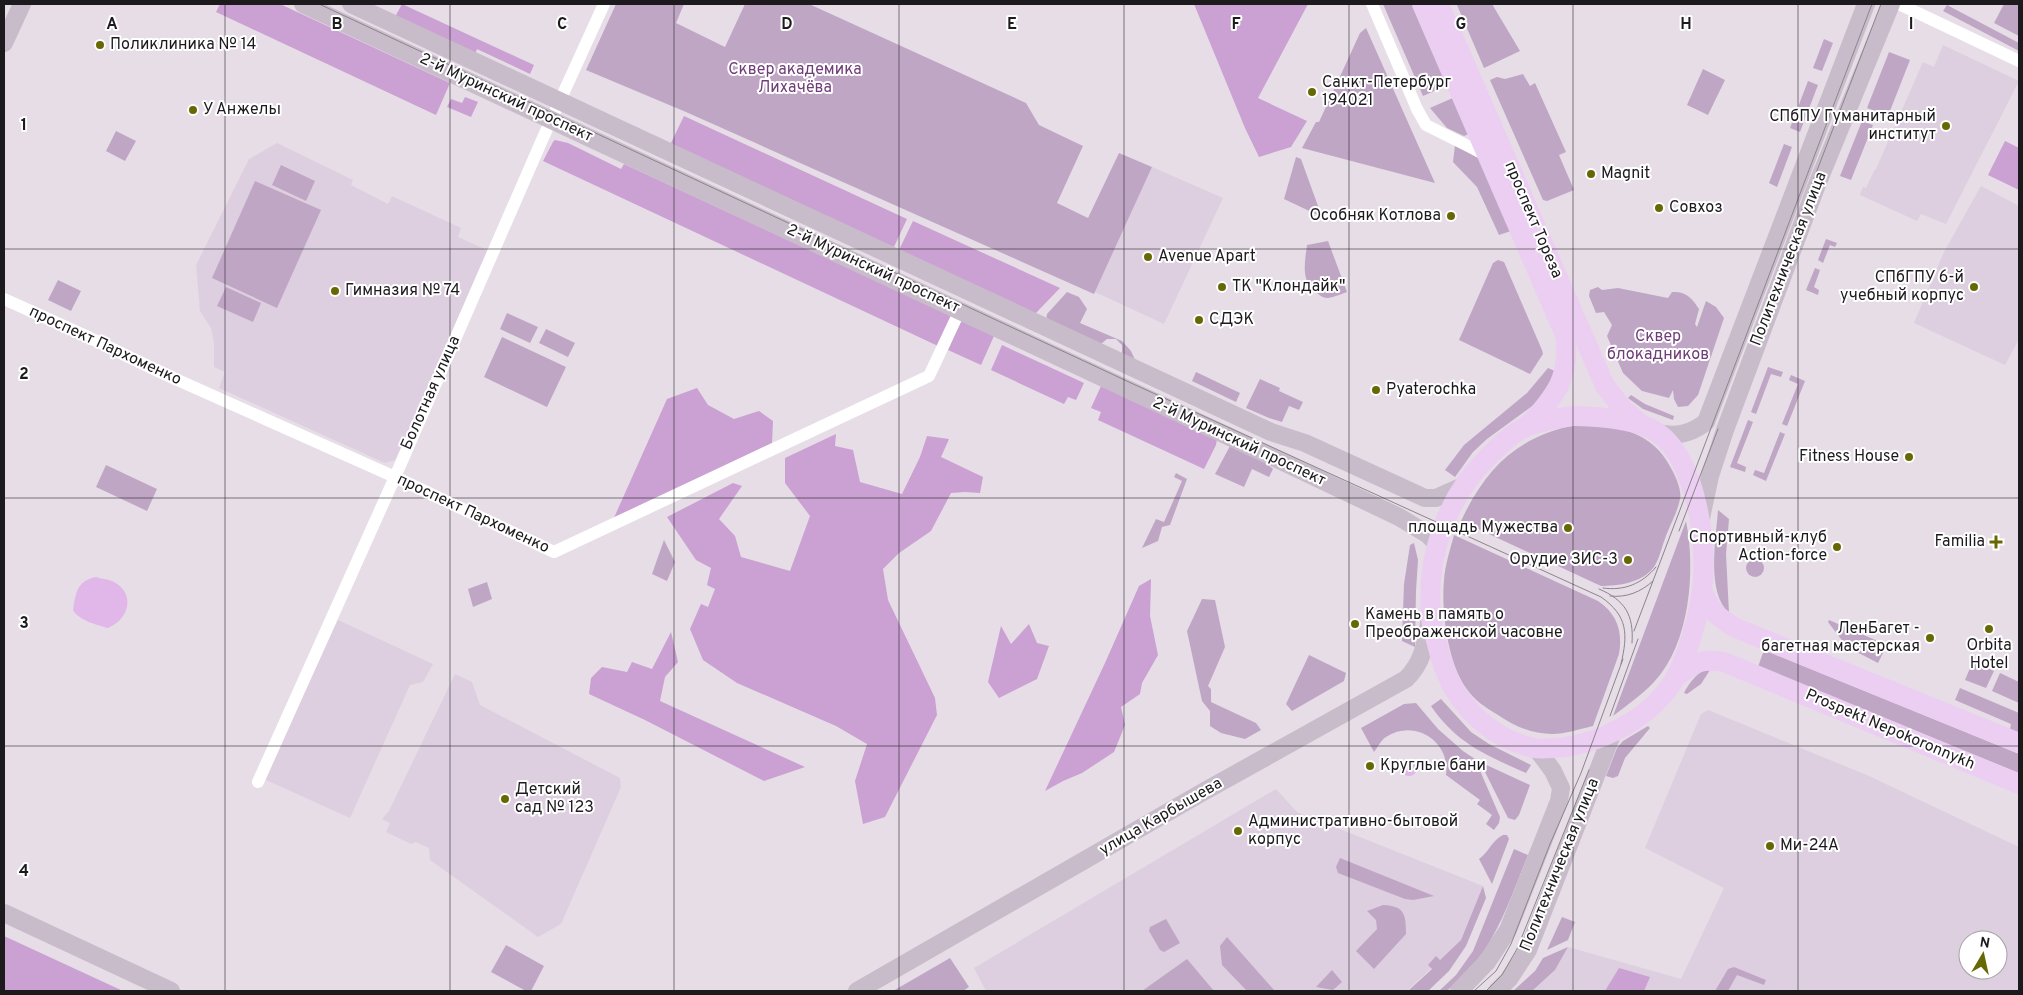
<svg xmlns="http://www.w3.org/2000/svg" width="2023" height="995" viewBox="0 0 2023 995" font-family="Overpass,sans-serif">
<rect width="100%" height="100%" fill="#e6dde7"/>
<!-- built -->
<g fill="#ddcfdf" fill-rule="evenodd">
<path d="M 1943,45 L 2019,81 L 1946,224 L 1921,214 L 1917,221 L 1860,195 L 1863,187 L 1866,188 L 1875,169 L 1876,169 L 1923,62 L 1934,67 Z"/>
<path d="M 277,143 L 353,180 L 351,185 L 388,204 L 392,196 L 461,228 L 458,237 L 489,251 L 395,460 L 385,463 L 219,388 L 225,372 L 214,367 L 214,344 L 211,328 L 200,311 L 196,265 L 249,159 Z"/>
<path d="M 1152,167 L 1223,198 L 1164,324 L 1095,292 Z"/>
<path d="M 1981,186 L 2019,206 L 2019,339 L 2005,365 L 1914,323 L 1944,252 Z"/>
<path d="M 338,620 L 433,664 L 423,682 L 410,685 L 350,818 L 264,779 Z"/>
<path d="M 455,674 L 472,682 L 480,705 L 620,778 L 621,787 L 561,924 L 538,937 L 430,860 L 429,848 L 416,842 L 411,844 L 386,832 L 390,823 L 382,819 L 389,811 Z"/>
<path d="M 1708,710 L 1869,776 L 2019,847 L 2019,991 L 1532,991 L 1555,970 L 1568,947 L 1681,979 L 1724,888 L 1645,848 L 1701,714 ZM 1968,940 L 1998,940 L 1998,970 L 1968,970 Z"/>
<path d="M 1276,789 L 1297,812 L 1483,886 L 1461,940 L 1407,991 L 986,991 L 974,968 Z"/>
</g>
<!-- green -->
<g fill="#c0a6c5">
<path d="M 616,4 L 684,4 L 676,23 L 725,47 L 745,4 L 809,4 L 1026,103 L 1039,125 L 1083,146 L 1057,203 L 1088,218 L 1119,153 L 1152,167 L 1094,294 L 686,112 L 586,70 Z"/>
<path d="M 1383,4 L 1414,4 L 1450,84 L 1423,96 Z"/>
<path d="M 1460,4 L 1492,4 L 1520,51 L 1484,68 L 1457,5 Z"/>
<path d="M 2004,4 L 2019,4 L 2019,36 L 1994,23 Z"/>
<path d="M 1947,5 L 2019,43 L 2019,51 L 1943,11 Z"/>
<path d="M 1366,28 L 1435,183 L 1302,148 L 1316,122 L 1319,122 L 1360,33 Z"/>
<path d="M 1824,39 L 1833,43 L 1822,71 L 1813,68 Z"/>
<path d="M 1889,52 L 1910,60 L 1888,116 L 1867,108 Z"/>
<path d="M 1703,69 L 1725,80 L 1708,115 L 1687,105 Z"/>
<path d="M 1523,74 L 1530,86 L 1535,83 L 1566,152 L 1559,155 L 1574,190 L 1547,201 L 1543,200 L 1490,80 L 1497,77 L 1505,79 Z"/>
<path d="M 1808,81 L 1818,85 L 1800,132 L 1790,128 Z"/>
<path d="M 1455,97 L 1471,133 L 1464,136 L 1447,128 L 1430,108 Z"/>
<path d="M 1862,121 L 1873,125 L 1851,180 L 1840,176 Z"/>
<path d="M 116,131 L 136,141 L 125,161 L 106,151 Z"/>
<path d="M 1784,144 L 1792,147 L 1777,187 L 1769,183 Z"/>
<path d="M 1455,145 L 1483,161 L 1514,230 L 1499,235 L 1477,187 L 1453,162 Z"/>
<path d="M 1296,157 L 1301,159 L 1322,217 L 1284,199 Z"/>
<path d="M 281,165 L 315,181 L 306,201 L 272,185 Z"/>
<path d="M 255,181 L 321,210 L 277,308 L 212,278 Z"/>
<path d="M 1826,239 L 1837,243 L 1835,247 L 1830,245 L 1823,263 L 1818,260 Z"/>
<path d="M 1328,241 L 1347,292 C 1341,294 1334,297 1328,298 C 1324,298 1320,296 1317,293 C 1300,282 1305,262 1307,245 Z"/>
<path d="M 1498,260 L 1504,262 L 1542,350 L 1543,354 L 1530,374 L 1459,340 L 1493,263 Z"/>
<path d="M 1815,268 L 1820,270 L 1814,287 L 1819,290 L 1818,295 L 1806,290 Z"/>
<path d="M 58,280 L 81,291 L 71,311 L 48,300 Z"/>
<path d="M 226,287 L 261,303 L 253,322 L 217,306 Z"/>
<path d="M 1598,287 L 1602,290 L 1618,288 L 1668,298 L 1672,292 C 1686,291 1692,298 1699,309 L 1695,324 L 1697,327 L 1706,301 L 1716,307 L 1724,318 L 1698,395 L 1688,406 L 1678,407 L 1674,399 L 1673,390 L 1669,398 L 1642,391 L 1623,373 L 1607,336 L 1612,325 L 1604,312 L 1596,313 L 1589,296 L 1590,290 Z"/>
<path d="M 1067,292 L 1079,297 L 1087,309 L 1080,323 L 1122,341 L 1131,351 L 1135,360 L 1122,354 L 1122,345 L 1116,339 L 1107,339 L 1101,344 L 1046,320 L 1047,314 Z"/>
<path d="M 507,313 L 538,327 L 530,343 L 500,329 Z"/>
<path d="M 546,329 L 575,343 L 568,357 L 539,343 Z"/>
<path d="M 502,337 L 566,367 L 547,407 L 484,377 Z"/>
<path d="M 1768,367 L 1783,372 L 1781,377 L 1771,374 L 1756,414 L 1751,412 Z"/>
<path d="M 1548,368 L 1555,371 L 1550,382 L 1535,404 L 1487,439 L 1473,452 L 1455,477 L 1445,470 L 1464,445 L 1527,393 Z"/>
<path d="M 1196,372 L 1240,393 L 1236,402 L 1192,381 Z"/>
<path d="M 1791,375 L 1805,381 L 1787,426 L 1782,424 L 1798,384 L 1789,380 Z"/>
<path d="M 1260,379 L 1280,388 L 1279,391 L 1303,402 L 1299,410 L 1289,406 L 1282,422 L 1269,418 L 1246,408 Z"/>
<path d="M 1631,395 L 1645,404 L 1674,416 L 1673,420 L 1643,409 L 1628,398 Z"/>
<path d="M 1748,420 L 1753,422 L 1737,463 L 1746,467 L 1745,472 L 1730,467 Z"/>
<path d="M 1574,425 C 1615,425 1652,429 1672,470 C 1676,477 1682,491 1680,499 C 1678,510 1672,521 1668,531 C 1663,542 1660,558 1654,567 C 1642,583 1618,586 1601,586 L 1461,521 C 1486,468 1516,438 1574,425 Z"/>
<path d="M 1780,432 L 1785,434 L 1766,481 L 1753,475 L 1755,470 L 1764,473 Z"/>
<path d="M 1230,446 L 1262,460 L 1273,469 L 1269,477 L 1252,469 L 1244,487 L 1215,474 Z"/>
<path d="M 106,465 L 157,489 L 147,511 L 96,487 Z"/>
<path d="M 1176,473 L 1187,479 L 1170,525 L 1162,527 L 1158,541 L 1142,548 L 1156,519 L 1164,522 L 1182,481 L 1174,477 Z"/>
<path d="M 1718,510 L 1729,519 L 1726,554 L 1729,613 C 1706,592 1716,539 1718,510 Z"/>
<path d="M 1686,521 C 1696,570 1690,644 1654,682 C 1642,695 1627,705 1613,716 Z"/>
<path d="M 1454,535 L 1598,601 C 1617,614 1623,631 1619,654 L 1593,726 C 1580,729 1565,734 1552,734 C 1532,734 1514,726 1498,715 C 1486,708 1474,700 1466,688 C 1448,663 1441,611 1444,580 C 1445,565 1450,550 1454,535 Z"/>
<path d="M 664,540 L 675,562 L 667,581 L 652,574 Z"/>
<path d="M 1414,543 L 1418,560 L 1416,591 L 1415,647 L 1402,641 L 1404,584 L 1410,545 Z"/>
<circle cx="1755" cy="568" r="9"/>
<path d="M 487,582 L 492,599 L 473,607 L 468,589 Z"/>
<path d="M 1202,599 L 1215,600 L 1225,647 L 1208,686 L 1211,689 L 1211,702 L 1256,723 L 1261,730 L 1245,739 L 1221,733 L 1210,726 L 1210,711 L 1202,701 L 1187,631 Z"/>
<path d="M 1829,620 L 1887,645 L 1878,663 L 1847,647 L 1828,622 Z"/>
<path d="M 1764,650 L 2019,754 L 2019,773 L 1758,667 Z"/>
<path d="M 1309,655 L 1346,673 L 1344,681 L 1292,711 L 1286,704 Z"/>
<path d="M 1973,661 L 1994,671 L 1986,688 L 1965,680 Z"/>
<path d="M 1705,670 L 1710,670 L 1701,684 L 1687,694 L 1684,693 C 1689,683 1695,675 1705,670 Z"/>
<path d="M 2000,673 L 2019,682 L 2019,703 L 1992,691 Z"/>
<path d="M 1960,688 L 2019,713 L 2019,734 L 2010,730 L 2011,724 L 1955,700 Z"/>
<path d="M 1441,699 L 1471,732 L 1489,744 L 1531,765 L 1526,773 C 1486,755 1457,744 1431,706 Z"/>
<path d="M 1416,703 L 1438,729 L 1463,751 L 1475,759 L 1500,817 L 1499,823 L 1494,830 L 1486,824 L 1492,815 L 1477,804 L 1480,800 L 1446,775 C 1451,742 1415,718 1386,737 C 1381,740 1378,747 1374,752 L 1361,728 L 1404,704 Z"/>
<path d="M 1648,726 L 1650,728 L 1625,758 L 1618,776 L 1613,778 L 1606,776 L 1617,748 L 1623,741 Z"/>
<path d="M 1480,762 L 1530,785 L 1519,815 L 1515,820 L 1508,818 Z"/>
<path d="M 1503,835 L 1507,835 L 1509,839 L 1492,884 L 1479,859 C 1489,852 1492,840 1503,835 Z"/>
<path d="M 1514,849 L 1528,855 C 1515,887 1503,922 1484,951 C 1473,966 1460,979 1447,991 L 1439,991 L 1456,975 L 1473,951 Z"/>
<path d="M 1340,858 L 1434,896 L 1413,900 L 1405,899 L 1338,873 L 1336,867 Z"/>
<path d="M 1483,886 L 1486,898 L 1466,946 L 1449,971 L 1428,991 L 1408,991 L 1432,969 L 1428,965 L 1436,956 L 1440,960 L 1461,940 Z"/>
<path d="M 1383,905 C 1405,906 1406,915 1406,934 L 1374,969 L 1356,951 L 1377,929 L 1376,920 L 1367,911 Z"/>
<path d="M 1562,917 L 1575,922 L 1568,940 L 1547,950 Z"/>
<path d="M 1166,919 L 1180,943 L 1164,952 L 1160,950 L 1149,931 L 1150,927 Z"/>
<path d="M 1227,937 L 1275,991 L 1247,991 L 1222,965 L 1220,946 Z"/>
<path d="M 506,945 L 544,966 L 531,991 L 526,991 L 491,972 Z"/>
<path d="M 1568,947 L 1555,970 L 1532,991 L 1513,991 L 1535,971 L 1543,958 Z"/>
<path d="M 950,958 L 969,987 L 963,991 L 893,991 Z"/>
<path d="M 1187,959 L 1214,991 L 1142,991 Z"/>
<path d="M 1734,967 L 1766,980 L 1764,985 L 1737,975 L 1728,991 L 1715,991 L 1728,969 Z"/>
<path d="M 1332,970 L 1342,982 L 1333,990 L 1316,987 Z"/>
</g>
<!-- forest -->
<g fill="#caa1d2">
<path d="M 220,4 L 280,4 L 450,83 L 436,115 L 216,12 Z"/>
<path d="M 402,4 L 534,65 L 530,74 L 477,49 L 475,54 L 395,17 Z"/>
<path d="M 1194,4 L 1308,4 L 1258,98 L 1307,121 L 1291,147 L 1259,157 L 1245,128 Z"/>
<path d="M 465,97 L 478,102 L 471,117 L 447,107 L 451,99 L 462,103 Z"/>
<path d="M 684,116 L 907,219 L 893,249 L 670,145 Z"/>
<path d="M 555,140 L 568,143 L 621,169 L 624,164 L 952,316 L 938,346 L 543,161 L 553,142 Z"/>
<path d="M 2005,141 L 2019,148 L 2019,190 L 1988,175 Z"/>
<path d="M 913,221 L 1060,288 L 1034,315 L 898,252 Z"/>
<path d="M 961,321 L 994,336 L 981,365 L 948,350 Z"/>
<path d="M 1002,345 L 1084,383 L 1076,400 L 1068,397 L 1064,404 L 991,370 Z"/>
<path d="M 1101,386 L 1217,439 L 1216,445 L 1204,469 L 1098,420 L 1101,412 L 1091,408 Z"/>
<path d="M 697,388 L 708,405 L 734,419 L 759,411 L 773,421 L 772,443 L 613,520 L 667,399 Z"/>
<path d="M 836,434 L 835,446 L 853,450 L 860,482 L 902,494 L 920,457 L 927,436 L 949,439 L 941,457 L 983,477 L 980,493 L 965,492 L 951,493 L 931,531 L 899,553 L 883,569 L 888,600 L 935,698 L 937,715 L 885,817 L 863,824 L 855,781 L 867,744 L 836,726 L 737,683 L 703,660 L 690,629 L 701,604 L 708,607 L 715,589 L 707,585 L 711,568 L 696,560 L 667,517 L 733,483 L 742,486 L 719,519 L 735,536 L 741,557 L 790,571 L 810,516 L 785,483 L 785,458 Z"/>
<path d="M 1151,579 L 1150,616 L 1158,655 L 1142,683 L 1140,694 L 1121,707 L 1125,725 L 1114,752 L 1082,773 L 1063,781 L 1045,791 L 1105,663 L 1139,586 Z"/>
<path d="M 1029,624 L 1037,643 L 1049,646 L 1037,679 L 999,698 L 988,682 L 1001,626 L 1011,644 Z"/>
<path d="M 671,632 L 678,662 L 665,677 L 660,701 L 805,767 L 764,781 L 645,720 L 589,694 L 591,678 L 602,667 L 627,672 L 632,662 L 652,669 Z"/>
<path d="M 4,936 L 123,991 L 4,991 Z"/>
<path d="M 1619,968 L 1650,977 L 1644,991 L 1605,991 Z"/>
</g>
<!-- water -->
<g fill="#e1b6e9">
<path d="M 96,577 C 101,579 107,579 112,581 C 136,592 130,619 108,628 C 97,625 78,620 73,610 C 76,592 77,581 96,577 Z"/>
<circle cx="1409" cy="768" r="8"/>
</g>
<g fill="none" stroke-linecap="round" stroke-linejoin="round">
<!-- street -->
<g stroke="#fff" stroke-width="12">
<path d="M 1372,4 L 1417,109 L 1426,125 L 1488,156"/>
<path d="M 1899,4 L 2019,61"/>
<path d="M 4,299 L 86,336 L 162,373 L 395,477 L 554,552 L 929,376 L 960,310"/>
<path d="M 258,782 L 395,477 L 542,140 L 604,4"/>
</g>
<!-- secondary -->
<g stroke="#c8bcca" stroke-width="18">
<path d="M 303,4 L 1262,452 L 1399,517 L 1427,534 L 1437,544"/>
<path d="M 351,4 L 1271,432 L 1305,443 L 1425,498 L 1436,498 L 1463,486"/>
<path d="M 4,43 L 22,4"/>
<path d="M 1658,433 C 1676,437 1691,434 1706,422 L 1866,4"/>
<path d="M 1701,518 L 1710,476 L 1725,430 L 1816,187 L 1891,4"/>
<path d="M 4,913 L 171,991"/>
<path d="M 857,991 L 1203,792 L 1406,679 C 1424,662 1426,640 1430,617"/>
<path d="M 1459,991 L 1487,962 L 1508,930 L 1559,801 L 1561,788 L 1553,771 L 1536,748"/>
<path d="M 1497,991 L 1509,979 L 1528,950 L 1613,732"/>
</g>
<!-- primary -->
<g stroke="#ebcef1" stroke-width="20">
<path d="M 1422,4 L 1565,335 C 1571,375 1556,397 1528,425"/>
<path d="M 1439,4 L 1605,386 L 1623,409 L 1640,423"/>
<path d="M 1573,416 C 1598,417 1637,418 1658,433 C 1697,461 1708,546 1702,591 C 1699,614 1687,658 1675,678 C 1653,718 1597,746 1553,748 C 1547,748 1540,749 1534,748 C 1505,742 1480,724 1462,701 C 1449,685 1442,664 1437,644 C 1435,635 1431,625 1431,616 C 1426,557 1446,498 1488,457 C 1499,446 1512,433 1526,427 C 1541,421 1557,418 1573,416 Z"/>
<path d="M 1702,590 C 1711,610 1716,617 1736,628 L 2019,743"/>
<path d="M 1675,678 C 1694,663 1699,658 1724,662 L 2019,784"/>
</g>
<!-- tram -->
<g stroke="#8b858c" stroke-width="1">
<path d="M 319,4 L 1131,383 L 1601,597 C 1628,616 1628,634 1621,664"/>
<path d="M 1788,246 L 1881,4"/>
<path d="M 1679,531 L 1718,429"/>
<path d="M 1603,588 C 1624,591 1642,584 1656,567"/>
<path d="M 1599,589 C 1625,600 1634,615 1632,643"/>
<path d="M 1610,596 C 1626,598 1641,592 1653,581"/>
<path d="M 1634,631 L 1872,4"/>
<path d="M 1610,716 L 1638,639"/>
<path d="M 1474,991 L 1496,971 L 1511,944 L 1550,844 L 1581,773 L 1623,659"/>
<path d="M 1486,991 L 1502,975 L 1517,949 L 1589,770"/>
</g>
</g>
<!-- grid -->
<path fill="none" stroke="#1d1a1e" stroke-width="1" stroke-opacity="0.55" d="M 225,4 L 225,991M 450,4 L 450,991M 674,4 L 674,991M 899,4 L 899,991M 1124,4 L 1124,991M 1349,4 L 1349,991M 1573,4 L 1573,991M 1798,4 L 1798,991M 4,249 L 2019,249M 4,498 L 2019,498M 4,746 L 2019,746"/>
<!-- markers -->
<g fill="#676804" stroke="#fff" stroke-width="2">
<circle cx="100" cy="45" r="5"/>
<circle cx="1312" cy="92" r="5"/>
<circle cx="193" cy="110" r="5"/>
<circle cx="1946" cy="126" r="5"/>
<circle cx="1591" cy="174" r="5"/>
<circle cx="1659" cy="208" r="5"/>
<circle cx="1451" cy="216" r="5"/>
<circle cx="1148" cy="257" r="5"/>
<circle cx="1222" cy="287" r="5"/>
<circle cx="1974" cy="287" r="5"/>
<circle cx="335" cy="291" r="5"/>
<circle cx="1199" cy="320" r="5"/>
<circle cx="1376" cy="390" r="5"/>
<circle cx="1909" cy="457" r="5"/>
<circle cx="1568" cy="528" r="5"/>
<path d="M1993.5 534.5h5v5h5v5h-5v5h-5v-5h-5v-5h5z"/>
<circle cx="1837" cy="547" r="5"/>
<circle cx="1628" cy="560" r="5"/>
<circle cx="1355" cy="624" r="5"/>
<circle cx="1989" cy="629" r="5"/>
<circle cx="1930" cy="638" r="5"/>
<circle cx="1370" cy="766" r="5"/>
<circle cx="505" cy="799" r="5"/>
<circle cx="1238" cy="831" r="5"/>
<circle cx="1770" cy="846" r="5"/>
</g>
<g text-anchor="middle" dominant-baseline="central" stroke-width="4" stroke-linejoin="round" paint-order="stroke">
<!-- poi labels -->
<g font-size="16" fill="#1d1a1e" stroke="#fff" text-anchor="start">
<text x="110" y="45">Поликлиника № 14</text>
<text x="1322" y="83">Санкт-Петербург<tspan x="1322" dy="18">194021</tspan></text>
<text x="203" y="110">У Анжелы</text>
<text x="1936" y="117" text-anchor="end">СПбПУ Гуманитарный<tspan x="1936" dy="18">институт</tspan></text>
<text x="1601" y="174">Magnit</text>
<text x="1669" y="208">Совхоз</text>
<text x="1441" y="216" text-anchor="end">Особняк Котлова</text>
<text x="1158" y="257">Avenue Apart</text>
<text x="1964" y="278" text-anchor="end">СПбГПУ 6-й<tspan x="1964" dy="18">учебный корпус</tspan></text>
<text x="1232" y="287">ТК "Клондайк"</text>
<text x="345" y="291">Гимназия № 74</text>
<text x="1209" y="320">СДЭК</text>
<text x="1386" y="390">Pyaterochka</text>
<text x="1899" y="457" text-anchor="end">Fitness House</text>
<text x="1558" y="528" text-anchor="end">площадь Мужества</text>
<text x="1827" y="538" text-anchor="end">Спортивный-клуб<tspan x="1827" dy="18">Action-force</tspan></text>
<text x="1985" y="542" text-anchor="end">Familia</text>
<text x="1618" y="560" text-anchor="end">Орудие ЗИС-3</text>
<text x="1365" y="615">Камень в память о<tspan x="1365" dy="18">Преображенской часовне</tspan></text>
<text x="1920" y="629" text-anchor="end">ЛенБагет -<tspan x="1920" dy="18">багетная мастерская</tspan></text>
<text x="1989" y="646" text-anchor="middle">Orbita<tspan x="1989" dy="18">Hotel</tspan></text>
<text x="1380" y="766">Круглые бани</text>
<text x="515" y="790">Детский<tspan x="515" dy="18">сад № 123</tspan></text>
<text x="1248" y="822">Административно-бытовой<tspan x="1248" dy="18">корпус</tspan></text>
<text x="1780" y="846">Ми-24А</text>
</g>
<!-- park labels -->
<g font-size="16" fill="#703c7a" stroke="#fff">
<text x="795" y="70">Сквер академика<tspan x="795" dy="18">Лихачёва</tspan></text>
<text x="1658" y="337">Сквер<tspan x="1658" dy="18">блокадников</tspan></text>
</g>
<!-- street labels -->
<g font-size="16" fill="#1d1a1e" stroke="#fff">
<text transform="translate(506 98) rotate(25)">2-й Муринский проспект</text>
<text transform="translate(1533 220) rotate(67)">проспект Тореза</text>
<text transform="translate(1789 259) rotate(-69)">Политехническая улица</text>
<text transform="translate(873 269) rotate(25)">2-й Муринский проспект</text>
<text transform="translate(105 346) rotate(25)">проспект Пархоменко</text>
<text transform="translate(431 393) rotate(-66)">Болотная улица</text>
<text transform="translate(1239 442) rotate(25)">2-й Муринский проспект</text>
<text transform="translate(473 514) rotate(25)">проспект Пархоменко</text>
<text transform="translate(1890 730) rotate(23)">Prospekt Nepokoronnykh</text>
<text transform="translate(1161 817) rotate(-30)">улица Карбышева</text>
<text transform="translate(1560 865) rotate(-68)">Политехническая улица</text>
</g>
</g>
<g font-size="16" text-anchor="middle" font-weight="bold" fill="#1d1a1e" stroke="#fff" stroke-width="4" stroke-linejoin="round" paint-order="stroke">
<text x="112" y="29">A</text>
<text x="337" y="29">B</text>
<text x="562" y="29">C</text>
<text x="787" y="29">D</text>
<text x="1012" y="29">E</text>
<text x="1236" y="29">F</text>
<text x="1461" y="29">G</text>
<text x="1686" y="29">H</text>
<text x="1911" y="29">I</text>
<text x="24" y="130">1</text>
<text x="24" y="379">2</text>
<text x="24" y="628">3</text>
<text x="24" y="876">4</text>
</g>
<!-- border -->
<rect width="2023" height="995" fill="none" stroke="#1d1a1e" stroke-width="10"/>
<!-- north arrow -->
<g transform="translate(1983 955) rotate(9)"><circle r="24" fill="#ffffff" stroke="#a5a3a5"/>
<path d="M0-4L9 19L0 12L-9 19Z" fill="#676804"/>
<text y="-8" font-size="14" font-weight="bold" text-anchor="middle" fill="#1d1a1e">N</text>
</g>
</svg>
